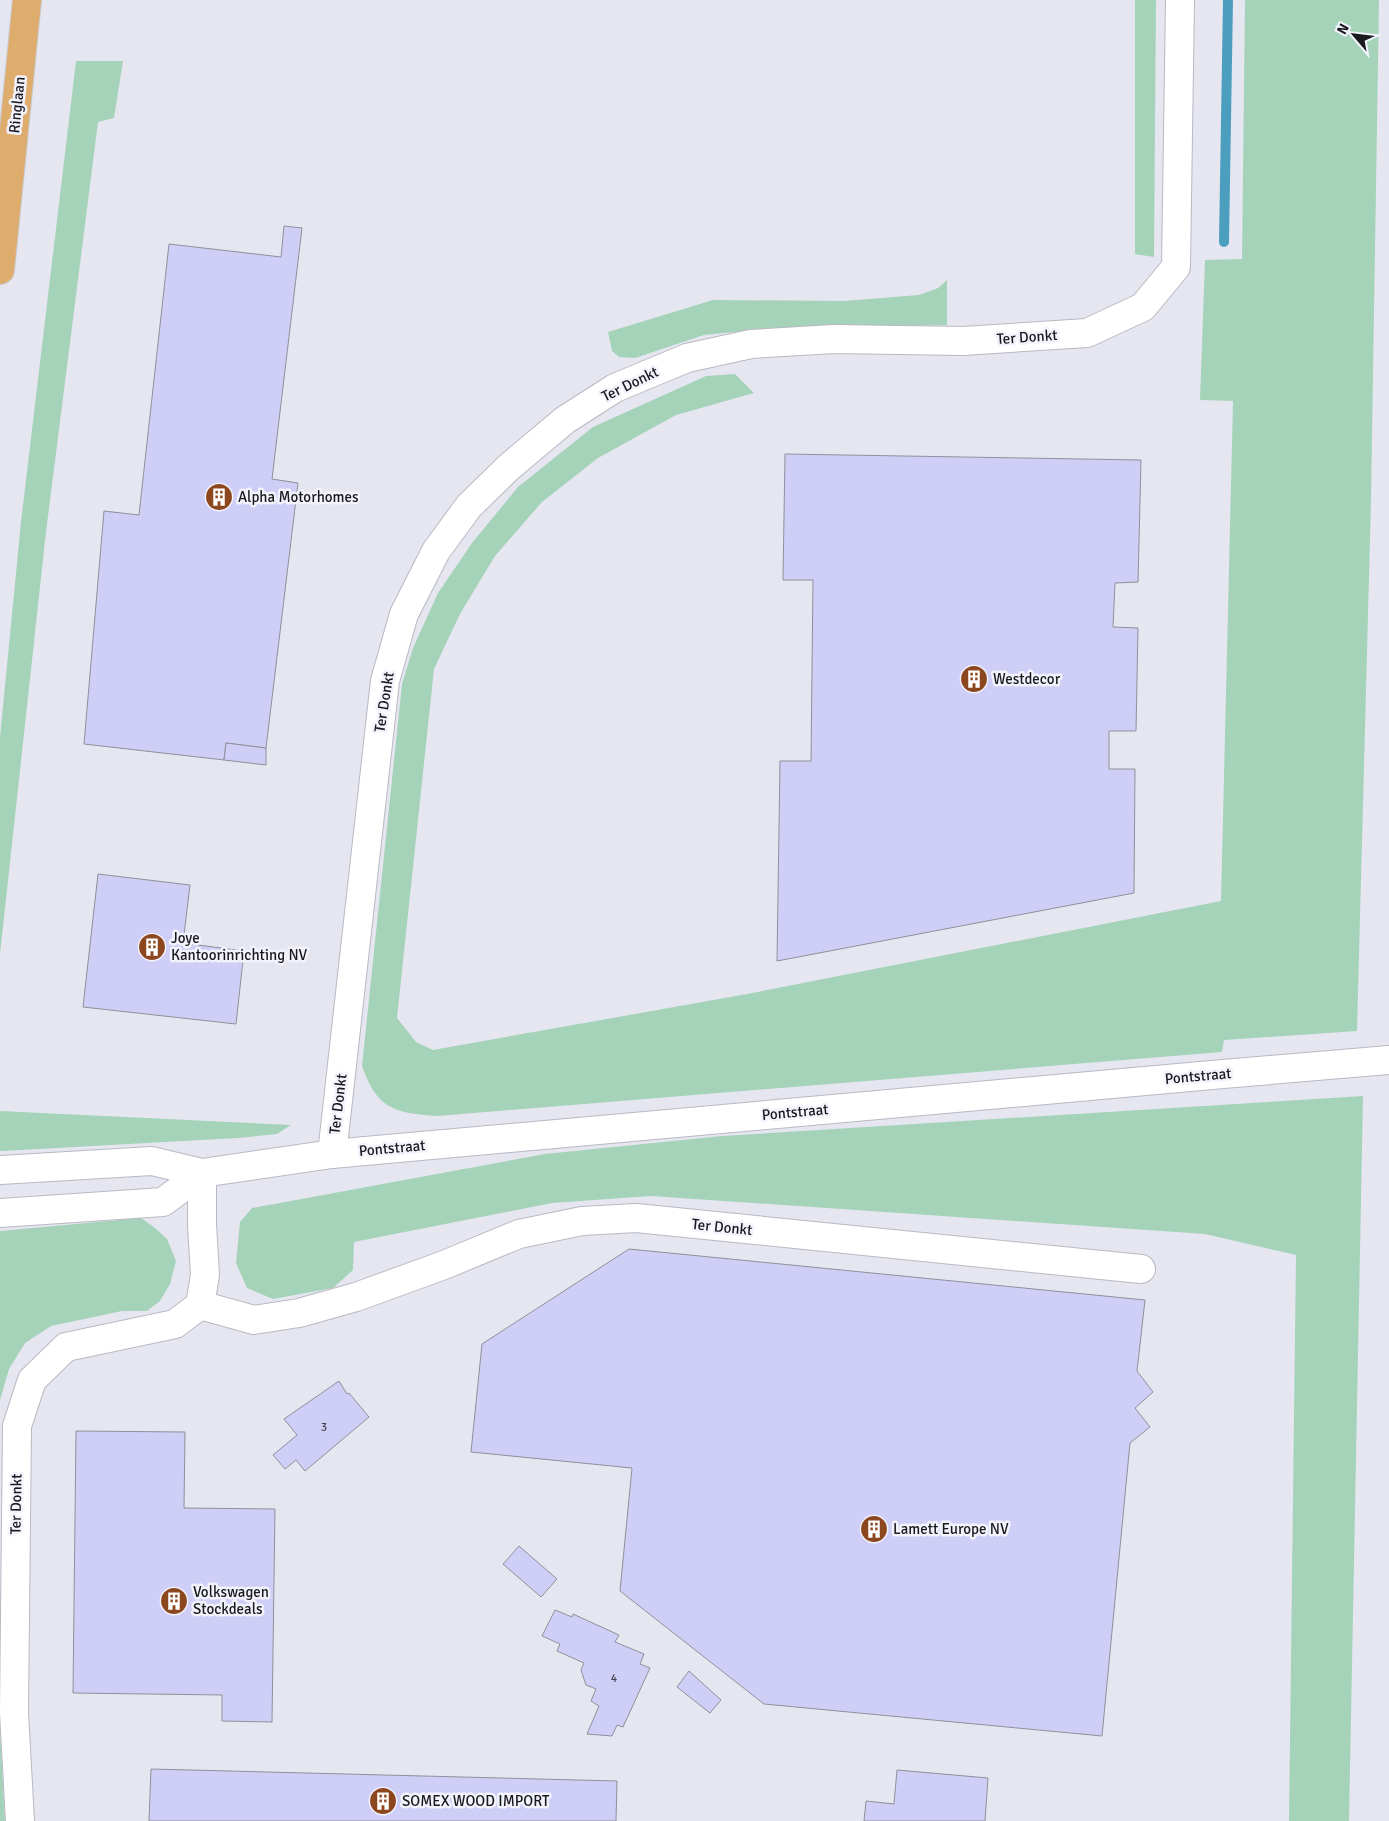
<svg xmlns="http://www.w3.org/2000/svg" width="1389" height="1821" viewBox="0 0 1389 1821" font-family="Signika,sans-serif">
<rect width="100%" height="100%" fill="#e6e6f1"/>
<!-- green -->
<g fill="#a5d3b9">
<path d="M 1135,0 L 1156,0 L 1154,257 L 1135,254 Z"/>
<path d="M 1245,0 L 1379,0 L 1371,501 L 1357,1031 L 1224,1040 L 1222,1052 L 437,1116 C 394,1113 377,1109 362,1066 L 402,684 L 413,648 L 438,593 L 472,543 L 518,487 L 593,427 L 706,376 L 735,374 L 754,393 L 676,415 L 598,458 L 542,502 L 495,556 L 460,614 L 434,669 L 397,1018 L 416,1042 L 433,1050 L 747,994 L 1221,901 L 1233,401 L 1200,400 L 1205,260 L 1242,259 Z"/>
<path d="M 76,61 L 123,61 L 114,118 L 98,122 L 46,532 L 0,954 L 0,737 L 21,522 Z"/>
<path d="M 947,280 L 947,325 L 774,328 L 704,335 L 635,358 L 619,357 L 612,351 L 608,332 L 713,300 L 844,301 L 919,295 L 938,288 Z"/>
<path d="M 1363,1096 L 1349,1821 L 1289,1821 L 1296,1255 L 1205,1234 L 651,1196 L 552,1203 L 354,1242 L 353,1270 L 333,1288 L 273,1299 L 247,1288 L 236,1263 L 240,1222 L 252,1208 L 545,1154 L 722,1136 Z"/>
<path d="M 0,1111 L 291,1125 L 277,1134 L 238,1138 L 3,1151 L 0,1151 Z"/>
<path d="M 141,1218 L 155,1228 L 167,1239 L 176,1261 L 170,1284 L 160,1301 L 147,1311 L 122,1311 L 51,1326 L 25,1343 L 9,1369 L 0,1400 L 0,1231 Z"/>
<path d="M 0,1730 L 5,1821 L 0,1821 Z"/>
</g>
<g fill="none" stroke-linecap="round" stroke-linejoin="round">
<!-- stream -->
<path stroke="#4c9ebf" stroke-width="10" d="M 1224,242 L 1228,0"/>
</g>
<!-- building -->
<g fill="#cfcef6" stroke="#909099">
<path d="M 284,226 L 302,228 L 272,479 L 298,483 L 266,748 L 226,743 L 224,760 L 84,744 L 104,511 L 139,515 L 169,244 L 281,257 Z"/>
<path d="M 785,454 L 1141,460 L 1138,582 L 1115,583 L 1113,627 L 1138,628 L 1136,731 L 1109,731 L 1109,769 L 1135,769 L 1134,893 L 777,961 L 780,761 L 811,761 L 813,580 L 783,580 Z"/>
<path d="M 226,743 L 266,748 L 266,765 L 224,760 Z"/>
<path d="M 98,874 L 190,885 L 183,943 L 244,951 L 236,1024 L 83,1007 Z"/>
<path d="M 629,1249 L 1145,1300 L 1137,1371 L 1153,1392 L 1135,1408 L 1150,1427 L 1130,1443 L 1102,1736 L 764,1704 L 620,1591 L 632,1468 L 471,1452 L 482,1344 Z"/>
<path d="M 339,1381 L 347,1394 L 349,1393 L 369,1417 L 305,1471 L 296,1460 L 285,1469 L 273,1455 L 297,1435 L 284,1419 Z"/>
<path d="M 76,1431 L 185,1432 L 184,1508 L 275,1509 L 272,1722 L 222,1721 L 222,1695 L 73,1693 Z"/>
<path d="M 519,1546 L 557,1579 L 541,1597 L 503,1564 Z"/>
<path d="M 555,1610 L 572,1617 L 573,1614 L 619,1635 L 615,1642 L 644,1654 L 640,1664 L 650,1668 L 623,1727 L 617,1725 L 612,1736 L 587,1734 L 599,1706 L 591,1701 L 596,1689 L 586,1685 L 581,1670 L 584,1663 L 557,1651 L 560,1644 L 542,1636 Z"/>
<path d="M 689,1671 L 721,1700 L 710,1713 L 677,1687 Z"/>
<path d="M 151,1769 L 617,1781 L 616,1821 L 149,1821 Z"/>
<path d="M 897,1770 L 988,1778 L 985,1821 L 864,1821 L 866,1801 L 894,1804 Z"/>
</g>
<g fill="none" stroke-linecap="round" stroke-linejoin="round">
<!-- minor casing -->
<g stroke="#b9b9c3" stroke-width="30">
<g id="minor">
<path d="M 332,1154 L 385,681 L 404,614 L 436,551 L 469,506 L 509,467 L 565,420 L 615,388 L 687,358 L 751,344 L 834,339 L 963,341 L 1087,333 L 1143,307 L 1176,267 L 1180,0"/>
<path d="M 0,1170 L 152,1161 L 202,1173 L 332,1154 L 1223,1074 L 1389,1060"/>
<path d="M 0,1213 L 163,1202 L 202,1173"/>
<path d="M 200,1305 L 254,1320 L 299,1313 L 356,1297 L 444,1265 L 519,1234 L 582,1221 L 636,1218 L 1141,1269"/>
<path d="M 20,1821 L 14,1712 L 17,1426 L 32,1380 L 66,1347 L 175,1324 L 200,1305 L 205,1275 L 202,1225 L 202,1173"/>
</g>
</g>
<!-- primary casing -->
<g stroke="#c8c8c9" stroke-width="30">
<path id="primary" d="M 0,270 L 27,0"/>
</g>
<!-- minor -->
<use href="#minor" stroke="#fff" stroke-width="28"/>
<!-- primary -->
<use href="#primary" stroke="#dead6e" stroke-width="28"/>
</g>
<!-- icons -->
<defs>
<g id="building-disc" transform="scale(1.4375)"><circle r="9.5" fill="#8c471e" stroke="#f3f3fe"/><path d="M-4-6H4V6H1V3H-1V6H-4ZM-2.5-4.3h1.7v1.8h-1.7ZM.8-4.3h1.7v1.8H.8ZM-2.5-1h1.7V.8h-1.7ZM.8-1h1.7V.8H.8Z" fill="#fff"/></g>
</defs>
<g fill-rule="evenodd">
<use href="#building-disc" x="219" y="497"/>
<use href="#building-disc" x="974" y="679"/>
<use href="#building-disc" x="152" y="947"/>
<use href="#building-disc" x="874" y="1529"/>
<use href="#building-disc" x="174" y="1601"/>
<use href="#building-disc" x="383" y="1801"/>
</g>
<g text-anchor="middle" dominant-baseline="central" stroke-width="5" stroke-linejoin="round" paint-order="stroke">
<!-- number labels -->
<g font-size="12" fill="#464652">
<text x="324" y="1427">3</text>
<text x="614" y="1678">4</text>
</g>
<!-- street labels -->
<g font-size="15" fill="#19191c" stroke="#f3f3fe">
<text transform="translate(17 105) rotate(-84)">Ringlaan</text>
<text transform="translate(1027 337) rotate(-4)">Ter Donkt</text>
<text transform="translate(630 384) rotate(-26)">Ter Donkt</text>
<text transform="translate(384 702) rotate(-81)">Ter Donkt</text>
<text transform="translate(1198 1076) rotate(-5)">Pontstraat</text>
<text transform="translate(338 1104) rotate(-83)">Ter Donkt</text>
<text transform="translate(795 1112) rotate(-5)">Pontstraat</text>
<text transform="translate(392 1148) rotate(-5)">Pontstraat</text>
<text transform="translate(722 1227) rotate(6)">Ter Donkt</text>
<text transform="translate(16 1504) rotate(-89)">Ter Donkt</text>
</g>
<!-- poi labels -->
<g font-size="15" fill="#19191c" stroke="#f3f3fe" text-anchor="start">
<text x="238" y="497">Alpha Motorhomes</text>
<text x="993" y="679">Westdecor</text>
<text x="171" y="938">Joye<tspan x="171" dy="17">Kantoorinrichting NV</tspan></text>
<text x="893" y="1529">Lamett Europe NV</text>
<text x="193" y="1592">Volkswagen<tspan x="193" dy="17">Stockdeals</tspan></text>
<text x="402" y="1801">SOMEX WOOD IMPORT</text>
</g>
</g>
<!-- north arrow -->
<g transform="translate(1354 35) rotate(298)" stroke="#f3f3fe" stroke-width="4" paint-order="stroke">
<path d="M0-4L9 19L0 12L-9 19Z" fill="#19191c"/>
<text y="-8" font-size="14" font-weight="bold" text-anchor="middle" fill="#19191c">N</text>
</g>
</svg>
